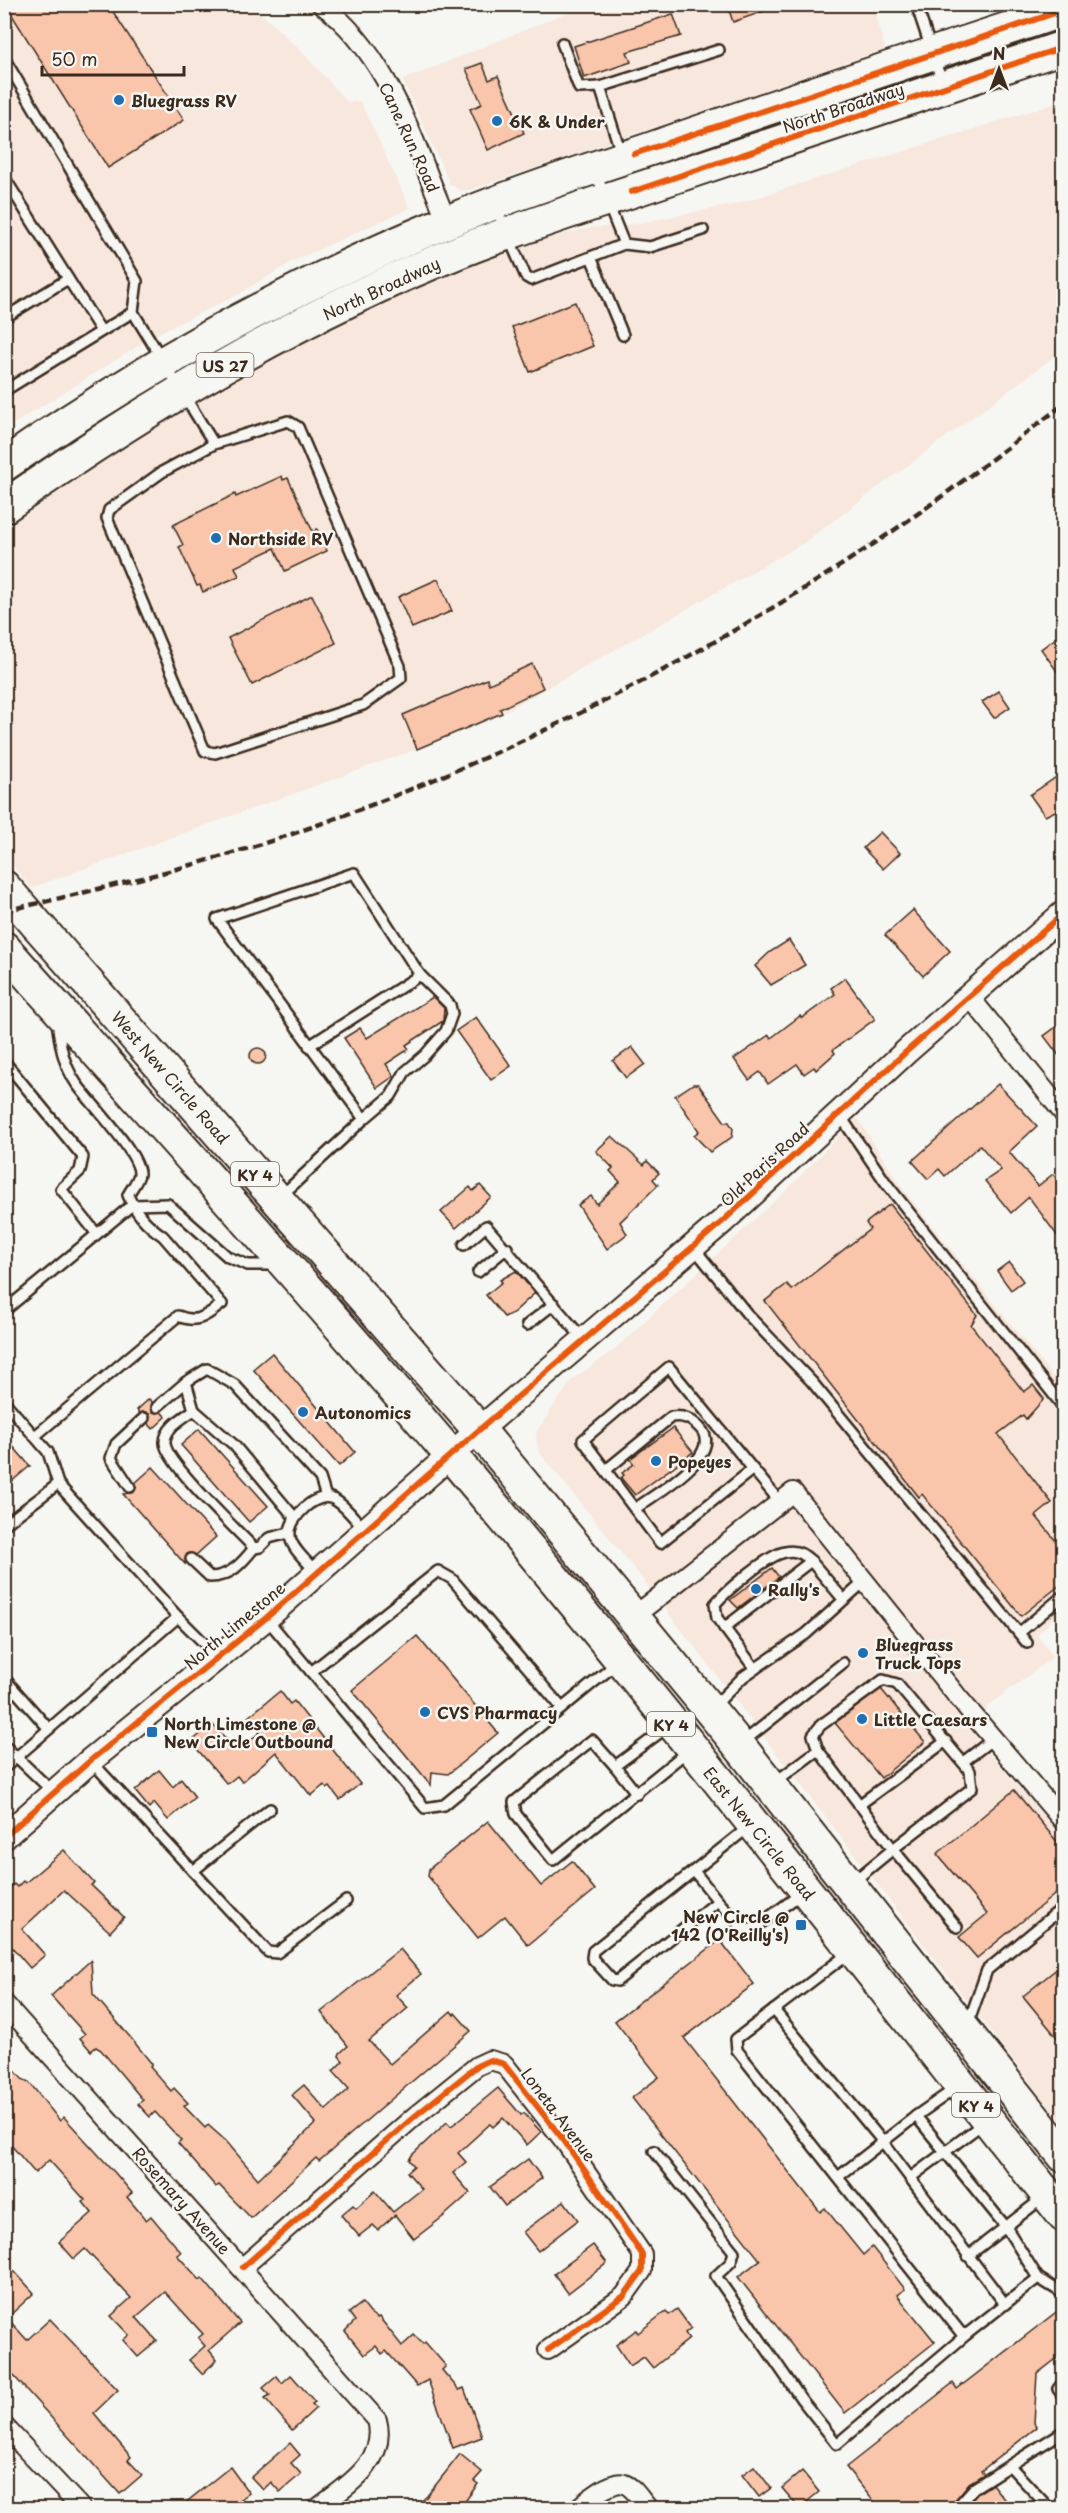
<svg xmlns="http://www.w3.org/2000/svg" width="1068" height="2513" viewBox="0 0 1068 2513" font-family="'Playpen Sans',sans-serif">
<rect width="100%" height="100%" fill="#f6f6f2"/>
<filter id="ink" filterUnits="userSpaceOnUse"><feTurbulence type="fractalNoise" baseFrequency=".0167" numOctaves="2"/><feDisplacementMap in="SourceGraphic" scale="12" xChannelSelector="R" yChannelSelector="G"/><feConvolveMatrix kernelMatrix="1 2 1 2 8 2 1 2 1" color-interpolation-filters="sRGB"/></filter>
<g filter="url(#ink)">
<!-- built -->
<g fill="#f7e7dd">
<path d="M 251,4 L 303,53 L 348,103 L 360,101 L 410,208 L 295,260 L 237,295 L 162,331 L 5,429 L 5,5 Z"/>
<path d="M 586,5 L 873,5 L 885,49 L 469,190 L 459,190 L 450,184 L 403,80 Z"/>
<path d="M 1063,101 L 1063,350 L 802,544 L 502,713 L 417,749 L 31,888 L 5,855 L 4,521 L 79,467 L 327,324 L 494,251 L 590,228 L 629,225 L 737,204 Z"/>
<path d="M 857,1117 L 904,1191 L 1063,1389 L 1063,1608 L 1037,1635 L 1053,1657 L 988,1706 L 976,1738 L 1063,1838 L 1063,2125 L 633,1567 L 539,1452 L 537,1444 L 536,1432 L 572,1380 L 613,1351 L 790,1187 Z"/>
</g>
<!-- building -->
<g fill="#f9c5ab" stroke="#3b2a1e" stroke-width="1.5">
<path d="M 5,4 L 108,4 L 184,120 L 108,168 Z"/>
<path d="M 727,4 L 775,4 L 776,7 L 733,22 Z"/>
<path d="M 673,14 L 681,36 L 627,52 L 631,62 L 584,78 L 574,46 Z"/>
<path d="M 482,63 L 489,80 L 498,76 L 524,133 L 488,150 L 470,109 L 482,104 L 466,69 Z"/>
<path d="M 575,302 L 593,346 L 530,372 L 512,327 Z"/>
<path d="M 282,476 L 283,480 L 288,478 L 313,532 L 317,529 L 327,551 L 285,571 L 275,548 L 235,567 L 239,576 L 203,592 L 200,585 L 197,586 L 179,547 L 183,545 L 173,525 L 235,494 L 236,497 Z"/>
<path d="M 438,579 L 452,611 L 412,628 L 398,597 Z"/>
<path d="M 312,595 L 336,643 L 252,685 L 228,638 Z"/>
<path d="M 1056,638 L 1064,648 L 1064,681 L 1041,649 Z"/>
<path d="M 532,664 L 543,688 L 500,709 L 502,713 L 417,749 L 403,715 L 487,679 L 489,684 Z"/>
<path d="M 999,691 L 1010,707 L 994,718 L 982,702 Z"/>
<path d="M 1064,772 L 1064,807 L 1045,816 L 1030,795 Z"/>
<path d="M 880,832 L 900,853 L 883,869 L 863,848 Z"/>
<path d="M 913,910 L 950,951 L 923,976 L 885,935 Z"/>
<path d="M 789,940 L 805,965 L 771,985 L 755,966 L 770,952 Z"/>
<path d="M 845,978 L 875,1019 L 833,1050 L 835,1053 L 816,1070 L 814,1067 L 804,1074 L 797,1064 L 768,1084 L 760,1072 L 749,1080 L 734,1059 L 769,1035 L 771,1038 L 800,1016 L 802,1018 L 835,994 L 831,988 Z"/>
<path d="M 433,997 L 444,1008 L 443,1021 L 406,1045 L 409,1049 L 386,1064 L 394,1076 L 377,1088 L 344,1038 L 360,1028 L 367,1038 Z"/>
<path d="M 476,1017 L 511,1066 L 491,1080 L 456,1031 Z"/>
<path d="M 1064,1021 L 1064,1062 L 1044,1036 Z"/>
<path d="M 632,1047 L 645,1064 L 626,1078 L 613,1061 Z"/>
<circle cx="258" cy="1056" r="8"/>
<path d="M 693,1084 L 698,1084 L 725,1122 L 729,1122 L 733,1129 L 732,1137 L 710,1152 L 694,1135 L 699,1131 L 675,1096 Z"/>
<path d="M 998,1084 L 1037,1126 L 1009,1152 L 1038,1186 L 1053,1174 L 1064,1187 L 1064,1245 L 1029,1197 L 1011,1213 L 985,1181 L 1001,1170 L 980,1145 L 945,1176 L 939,1169 L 928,1179 L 912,1161 Z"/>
<path d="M 612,1136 L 644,1165 L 647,1161 L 659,1173 L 653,1179 L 658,1185 L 620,1222 L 627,1234 L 607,1249 L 578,1205 L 591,1196 L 597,1204 L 620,1182 L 610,1171 L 613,1168 L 596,1151 Z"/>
<path d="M 480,1185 L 491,1197 L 456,1228 L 441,1212 L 470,1187 L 473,1191 Z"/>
<path d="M 890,1204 L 977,1315 L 971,1325 L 1024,1392 L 1033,1385 L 1044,1399 L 1026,1419 L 1023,1415 L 998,1434 L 1052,1503 L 1036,1516 L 1064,1551 L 1064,1582 L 1021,1616 L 922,1494 L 919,1497 L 765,1301 L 787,1284 L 792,1290 L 870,1229 L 866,1223 Z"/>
<path d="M 1009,1262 L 1023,1281 L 1011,1290 L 997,1271 Z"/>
<path d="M 516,1271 L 535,1293 L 513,1313 L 504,1317 L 486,1295 L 502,1282 L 500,1280 Z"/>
<path d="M 272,1353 L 355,1452 L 339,1466 L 253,1369 Z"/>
<path d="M 149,1399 L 152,1402 L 152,1412 L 161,1412 L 166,1417 L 153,1429 L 148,1423 L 149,1414 L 140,1413 L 137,1410 Z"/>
<path d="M 673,1428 L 693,1452 L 635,1495 L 621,1478 L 624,1475 L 622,1473 L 634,1464 L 630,1459 Z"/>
<path d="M 199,1429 L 268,1506 L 249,1522 L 181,1445 Z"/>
<path d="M 4,1436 L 30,1466 L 4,1488 Z"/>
<path d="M 153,1467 L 216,1537 L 196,1555 L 187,1554 L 185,1564 L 123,1494 L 134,1492 L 135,1483 Z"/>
<path d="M 772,1568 L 779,1577 L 738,1608 L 730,1600 Z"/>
<path d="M 417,1636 L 498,1733 L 448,1774 L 432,1772 L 431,1785 L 352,1690 Z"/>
<path d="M 881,1689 L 925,1742 L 881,1778 L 835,1723 Z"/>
<path d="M 280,1691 L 290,1704 L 294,1701 L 360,1784 L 340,1800 L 330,1787 L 327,1789 L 324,1785 L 311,1796 L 276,1752 L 242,1782 L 237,1776 L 227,1784 L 191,1742 L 212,1724 L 238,1751 L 260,1732 L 248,1717 Z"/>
<path d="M 159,1770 L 173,1787 L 181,1779 L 195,1797 L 168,1820 L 154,1803 L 149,1808 L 135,1791 Z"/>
<path d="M 1014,1790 L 1064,1850 L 1064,1887 L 977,1958 L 959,1937 L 987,1914 L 937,1854 Z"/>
<path d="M 488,1821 L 541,1886 L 572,1861 L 595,1890 L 528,1945 L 505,1916 L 478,1938 L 428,1876 L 429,1869 Z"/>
<path d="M 64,1850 L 94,1883 L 91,1885 L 124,1917 L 110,1932 L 64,1890 L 22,1929 L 45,1955 L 30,1968 L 4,1938 L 4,1893 L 14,1884 L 17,1887 L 23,1881 L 25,1883 Z"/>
<path d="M 720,1940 L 754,1984 L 684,2038 L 820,2212 L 825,2208 L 863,2255 L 872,2247 L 905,2289 L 897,2295 L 935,2342 L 845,2413 L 738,2277 L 760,2260 L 632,2098 L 659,2077 L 615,2021 Z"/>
<path d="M 400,1949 L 421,1974 L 396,1995 L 408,2008 L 369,2041 L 390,2064 L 451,2011 L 454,2015 L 455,2013 L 471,2031 L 325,2156 L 319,2161 L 316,2158 L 251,2218 L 219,2185 L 216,2187 L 178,2143 L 181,2140 L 155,2112 L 150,2117 L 138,2104 L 143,2100 L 101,2050 L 96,2047 L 91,2051 L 80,2038 L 85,2034 L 51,1996 L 91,1960 L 93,1994 L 130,2037 L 152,2064 L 150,2067 L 171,2091 L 174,2088 L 188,2103 L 184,2106 L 205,2128 L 208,2125 L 226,2141 L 258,2179 L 316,2123 L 292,2095 L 304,2085 L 326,2110 L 349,2089 L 333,2071 L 343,2061 L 339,2056 L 340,2053 L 348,2046 L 321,2012 Z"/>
<path d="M 1064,1963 L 1064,2046 L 1023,1996 Z"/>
<path d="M 4,2058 L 22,2079 L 29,2082 L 60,2121 L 64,2117 L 116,2174 L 132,2193 L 127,2197 L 146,2220 L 151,2216 L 181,2252 L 177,2255 L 200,2280 L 202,2278 L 240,2323 L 209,2350 L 217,2360 L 202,2374 L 189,2360 L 205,2346 L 198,2338 L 203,2334 L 165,2292 L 136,2317 L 157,2341 L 138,2357 L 123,2340 L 129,2335 L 111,2316 L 131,2298 L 85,2249 L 74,2259 L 59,2242 L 92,2213 L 83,2202 L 85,2200 L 49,2160 L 35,2173 L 4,2137 Z"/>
<path d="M 498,2088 L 521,2115 L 524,2113 L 541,2132 L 527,2145 L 503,2118 L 493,2127 L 490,2124 L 458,2153 L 466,2162 L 453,2173 L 470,2193 L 444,2216 L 414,2239 L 395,2215 L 378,2230 L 373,2225 L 359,2236 L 341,2215 L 353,2205 L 356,2208 L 375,2191 L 393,2212 L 422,2189 L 407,2172 L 414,2166 L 409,2160 L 412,2155 L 447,2122 L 451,2126 L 458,2121 Z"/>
<path d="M 528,2159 L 542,2178 L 505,2206 L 490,2187 Z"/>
<path d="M 564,2201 L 578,2220 L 538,2251 L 523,2232 Z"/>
<path d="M 593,2245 L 607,2263 L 568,2293 L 554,2274 Z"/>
<path d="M 4,2260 L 34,2293 L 7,2318 L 27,2340 L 50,2319 L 118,2390 L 94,2413 L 131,2457 L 128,2460 L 142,2475 L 120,2494 L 4,2365 Z"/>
<path d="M 362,2303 L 370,2313 L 377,2318 L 379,2317 L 402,2346 L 414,2335 L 423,2344 L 425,2342 L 446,2366 L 442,2370 L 459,2390 L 464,2388 L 482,2437 L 453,2448 L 428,2380 L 417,2386 L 386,2351 L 382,2354 L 376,2346 L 364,2355 L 345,2331 L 355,2321 L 349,2313 Z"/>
<path d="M 1064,2306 L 1064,2353 L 1037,2374 L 1034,2423 L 1037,2427 L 981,2471 L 984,2474 L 969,2483 L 949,2508 L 879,2508 L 846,2467 L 953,2383 L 957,2389 Z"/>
<path d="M 677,2309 L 691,2328 L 685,2333 L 689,2339 L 653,2368 L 644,2357 L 630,2366 L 616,2345 L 636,2330 L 638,2333 L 666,2311 L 669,2315 Z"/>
<path d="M 291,2375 L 315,2402 L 312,2404 L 316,2408 L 292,2430 L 265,2398 L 270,2395 L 263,2388 L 277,2376 L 282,2383 Z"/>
<path d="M 290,2443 L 300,2455 L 291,2463 L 301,2474 L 280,2492 L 271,2482 L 263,2490 L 251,2477 Z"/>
<path d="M 460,2454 L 482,2472 L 474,2481 L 478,2484 L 460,2508 L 414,2508 L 427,2496 Z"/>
<path d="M 754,2466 L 771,2488 L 759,2497 L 742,2475 Z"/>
<path d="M 230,2467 L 249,2493 L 229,2508 L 179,2508 Z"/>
<path d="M 802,2471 L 819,2492 L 799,2508 L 782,2488 Z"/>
<path d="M 992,2484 L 1011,2508 L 965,2508 L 978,2493 Z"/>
</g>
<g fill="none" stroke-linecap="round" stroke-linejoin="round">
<!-- service casing -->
<g stroke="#3b2a1e" stroke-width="14">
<g id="service">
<path d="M 916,4 L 942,82"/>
<path d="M 562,43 L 579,88 L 600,87"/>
<path d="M 4,58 L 137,281 L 133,312 L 214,444 L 288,421 L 298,427 L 400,666 L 401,678 L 363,705 L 215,753 L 205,751 L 107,518 L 109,510 L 162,472 L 214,444"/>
<path d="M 621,153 L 600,87 L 719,50"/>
<path d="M 595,171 L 624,244"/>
<path d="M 4,177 L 101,331"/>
<path d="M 495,206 L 526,277 L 531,280 L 624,244 L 650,247 L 703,230"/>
<path d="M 591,257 L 623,335"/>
<path d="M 4,318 L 68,279"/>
<path d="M 4,391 L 133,312"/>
<path d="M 4,1061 L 83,1157 L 80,1171 L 61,1189 L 96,1233"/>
<path d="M 839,1114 L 886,1183 L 1064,1408"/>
<path d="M 364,1119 L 391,1096 L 405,1072 L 425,1055 L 446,1031 L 452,1014 L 450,1005 L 420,975"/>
<path d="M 281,1196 L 364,1119 L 217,919 L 354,873 L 420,975 L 309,1046"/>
<path d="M 464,1245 L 486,1226 L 584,1340"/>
<path d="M 694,1248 L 748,1315 L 812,1382 L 1027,1643"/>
<path d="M 478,1272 L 507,1248"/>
<path d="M 4,1311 L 132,1205 L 168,1204 L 228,1257 L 248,1265 L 275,1265"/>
<path d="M 527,1325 L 554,1304"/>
<path d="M 4,1401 L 48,1452 L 58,1484 L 4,1525"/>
<path d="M 157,1407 L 186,1382"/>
<path d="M 194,1410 L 234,1445 L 295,1518"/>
<path d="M 35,1436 L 178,1316 C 198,1324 206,1316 222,1304 L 163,1236 C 148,1226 135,1212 128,1195 C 131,1189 138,1181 139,1174 C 140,1153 89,1102 76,1083 C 63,1064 60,1044 57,1021"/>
<path d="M 753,1469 L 660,1543 L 583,1440 L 669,1367 L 780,1502"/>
<path d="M 606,1470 L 671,1417 C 684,1415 691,1419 700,1428 C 726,1455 653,1495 635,1509"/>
<path d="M 58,1484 L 178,1617"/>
<path d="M 130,1487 L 111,1458 L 116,1444 L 144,1418"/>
<path d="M 289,1533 L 269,1538 L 260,1547 L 254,1548 C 237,1530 166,1463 165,1443 C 164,1428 184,1417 194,1410 L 186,1382 L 207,1369 L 235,1385 L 320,1478 L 326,1497"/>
<path d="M 191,1559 L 210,1577 C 230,1577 242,1563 254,1548"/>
<path d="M 317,1573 C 309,1563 290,1548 290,1535 C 288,1518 318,1489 335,1500 C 346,1506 356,1521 365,1530"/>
<path d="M 266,1618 L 425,1808 L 444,1805 L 616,1664"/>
<path d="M 724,1628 L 811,1561 L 843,1599"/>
<path d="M 1019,1633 L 1064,1595"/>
<path d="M 755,1669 L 717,1618 L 715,1604 C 727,1590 768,1555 785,1552 C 796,1549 804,1554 811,1561"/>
<path d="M 311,1672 L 438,1571 L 452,1579 L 562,1708"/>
<path d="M 4,1678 L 49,1729"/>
<path d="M 714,1706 L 743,1677 L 806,1634 L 865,1581"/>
<path d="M 669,1726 L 615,1766 L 592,1740 L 514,1802 L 516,1814 L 553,1860 L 689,1750"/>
<path d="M 743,1742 L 843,1663"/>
<path d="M 4,1745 L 52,1791"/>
<path d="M 818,1750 L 813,1735 L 821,1725 L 883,1680 L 897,1684 L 970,1771 L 972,1788 L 893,1849 L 957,1927"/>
<path d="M 92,1762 L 268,1952 L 277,1953 L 346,1901"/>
<path d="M 963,1762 L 993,1739"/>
<path d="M 615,1766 L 637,1794"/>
<path d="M 4,1768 L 178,1617 L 217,1656"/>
<path d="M 775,1782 L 818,1750 L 893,1849 L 854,1881"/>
<path d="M 859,1805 L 946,1741"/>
<path d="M 193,1871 L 270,1809"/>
<path d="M 694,1871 L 718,1901 L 617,1981 L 612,1980 L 592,1958 L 593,1951 L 750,1826"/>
<path d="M 718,1901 L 743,1929 L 753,1929 L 802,1893"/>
<path d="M 774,2010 L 883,2142 L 1005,2304"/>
<path d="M 968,2024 L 987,1970 L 1055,1914"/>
<path d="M 916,2116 L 956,2088"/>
<path d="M 654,2151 L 734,2252 L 731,2262 L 716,2276 L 802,2400 L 837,2444 L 967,2334"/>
<path d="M 838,2177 L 916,2116 L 1006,2227 L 1038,2278 L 967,2334 L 961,2333 L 737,2050 L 736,2039 L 849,1953"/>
<path d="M 910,2178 L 985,2122"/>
<path d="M 968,2256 L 1044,2197"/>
<path d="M 1038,2278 L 1064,2294"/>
<path d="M 1064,2381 L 1058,2389 L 1064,2397"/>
<path d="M 1010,2466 L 1049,2508"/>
<path d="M 956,2508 L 974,2488 L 1064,2431"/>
</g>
</g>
<!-- minor casing -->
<g stroke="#3b2a1e" stroke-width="22">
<g id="minor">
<path d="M 321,4 C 392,56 416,151 450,228"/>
<path d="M 969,996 L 1064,1114"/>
<path d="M 633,1617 L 793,1492 L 957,1696 L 1064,1822"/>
<path d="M 4,2003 L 377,2420 C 388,2462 346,2486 318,2508"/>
<path d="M 243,2267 L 415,2116 L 477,2066 L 490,2060 L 504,2064 L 565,2142 L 642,2254 L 642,2271 L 624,2296 L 548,2350"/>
<path d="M 4,2426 L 81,2508"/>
<path d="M 578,2508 C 586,2501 613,2479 624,2484 C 634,2487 641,2501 648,2508"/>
</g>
</g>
<!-- tertiary casing -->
<g stroke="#3b2a1e" stroke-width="28">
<path id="tertiary" d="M 4,1837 L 91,1760 L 266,1618 L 479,1430 L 723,1221 L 907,1051 L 1064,913"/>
</g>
<!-- trunk casing -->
<g stroke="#3b2a1e" stroke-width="36">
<g id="trunk">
<path d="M 4,465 C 143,368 291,286 447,222 C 513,194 582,172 650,149 C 787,101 925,56 1064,10"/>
<path d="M 4,507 C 148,406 298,316 461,251 C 539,220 619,196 698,169 C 820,129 942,88 1064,47"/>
<path d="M 4,887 L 479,1430 L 733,1738 L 1064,2156"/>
<path d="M 4,948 C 153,1116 304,1282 449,1453 C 660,1702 861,1960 1064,2216"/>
</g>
</g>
<!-- service -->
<use href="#service" stroke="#f6f6f2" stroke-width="9"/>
<!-- minor -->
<use href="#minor" stroke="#f6f6f2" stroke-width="18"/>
<!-- tertiary -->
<use href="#tertiary" stroke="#f6f6f2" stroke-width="24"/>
<!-- trunk -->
<use href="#trunk" stroke="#f6f6f2" stroke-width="32"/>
<!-- rail -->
<path stroke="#3b2a1e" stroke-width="4.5" stroke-dasharray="9 4.5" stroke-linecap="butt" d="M 4,911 C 101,889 198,866 292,834 C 508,759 718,651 906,522 C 960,484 1012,444 1064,404"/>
<!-- cycleway casing -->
<g stroke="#f6f6f2" stroke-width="10">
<g id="cycleway">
<path d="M 634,154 L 1064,10"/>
<path d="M 631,192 L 1064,47"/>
<path d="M 4,1837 L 91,1760 L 266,1618 L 479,1430 L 723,1221 L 907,1051 L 1064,913"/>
<path d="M 243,2267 L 415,2116 L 477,2066 L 490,2060 L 504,2064 L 565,2142 L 642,2254 L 642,2271 L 624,2296 L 548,2350"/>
</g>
</g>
<!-- cycleway -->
<use href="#cycleway" stroke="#e8590c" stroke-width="6"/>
</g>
</g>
<!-- markers -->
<g fill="#1f6fb2" stroke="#f6f6f2" stroke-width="2">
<circle cx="119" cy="100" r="6"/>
<circle cx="497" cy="121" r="6"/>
<circle cx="216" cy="538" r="6"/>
<circle cx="303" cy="1412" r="6"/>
<circle cx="656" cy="1461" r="6"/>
<circle cx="756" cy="1589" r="6"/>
<circle cx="863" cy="1653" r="6"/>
<circle cx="425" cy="1712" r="6"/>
<circle cx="862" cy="1719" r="6"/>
<rect x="146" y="1726" width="12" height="12" rx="3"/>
<rect x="795" y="1919" width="12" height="12" rx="3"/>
</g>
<g text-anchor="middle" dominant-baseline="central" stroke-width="5" stroke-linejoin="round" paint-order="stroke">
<!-- shield labels -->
<g fill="#f6f6f2" stroke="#73675e" stroke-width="1.5">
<rect x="196.5" y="353" width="57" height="24" rx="4.5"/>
<rect x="231" y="1162" width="48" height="24" rx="4.5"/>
<rect x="647" y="1712" width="48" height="24" rx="4.5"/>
<rect x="952" y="2093" width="48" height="24" rx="4.5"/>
</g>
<g font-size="15" font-weight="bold" fill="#3b2a1e">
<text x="225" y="365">US 27</text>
<text x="255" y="1174">KY 4</text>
<text x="671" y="1724">KY 4</text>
<text x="976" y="2105">KY 4</text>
</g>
<!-- poi labels -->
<g font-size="16" font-weight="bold" fill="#3b2a1e" stroke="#f6f6f2" text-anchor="start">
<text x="131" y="100">Bluegrass RV</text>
<text x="509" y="121">6K &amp; Under</text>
<text x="228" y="538">Northside RV</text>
<text x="315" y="1412">Autonomics</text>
<text x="668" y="1461">Popeyes</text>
<text x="768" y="1589">Rally's</text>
<text x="875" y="1644">Bluegrass<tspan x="875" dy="18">Truck Tops</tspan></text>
<text x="437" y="1712">CVS Pharmacy</text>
<text x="874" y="1719">Little Caesars</text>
<text x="164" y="1723">North Limestone @<tspan x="164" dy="18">New Circle Outbound</tspan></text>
<text x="789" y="1916" text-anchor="end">New Circle @<tspan x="789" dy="18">142 (O'Reilly's)</tspan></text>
</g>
<!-- street labels -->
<g font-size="16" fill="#3b2a1e" stroke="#f6f6f2">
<text transform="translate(843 107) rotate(-18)">North Broadway</text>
<text transform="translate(410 137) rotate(65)">Cane Run Road</text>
<text transform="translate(381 288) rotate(-25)">North Broadway</text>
<text transform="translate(171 1077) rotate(49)">West New Circle Road</text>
<text transform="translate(764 1164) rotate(-43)">Old Paris Road</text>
<text transform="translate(234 1625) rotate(-40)">North Limestone</text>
<text transform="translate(760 1833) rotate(51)">East New Circle Road</text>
<text transform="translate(559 2114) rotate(53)">Loneta Avenue</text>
<text transform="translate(182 2200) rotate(48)">Rosemary Avenue</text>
</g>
</g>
<!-- margin -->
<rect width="1068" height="2513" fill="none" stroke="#f6f6f2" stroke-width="24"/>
<rect x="12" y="12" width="1044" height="2489" fill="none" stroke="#3b2a1e" stroke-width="2" filter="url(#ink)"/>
<!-- north arrow -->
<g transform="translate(999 69)" stroke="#f6f6f2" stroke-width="4.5" paint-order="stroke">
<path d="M0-4.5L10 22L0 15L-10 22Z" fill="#3b2a1e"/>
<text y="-9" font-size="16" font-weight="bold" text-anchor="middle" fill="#3b2a1e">N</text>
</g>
<!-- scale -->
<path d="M42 66v9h142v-9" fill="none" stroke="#3b2a1e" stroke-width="3"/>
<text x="51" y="66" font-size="18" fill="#3b2a1e" stroke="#f6f6f2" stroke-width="4.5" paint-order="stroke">50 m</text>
</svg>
